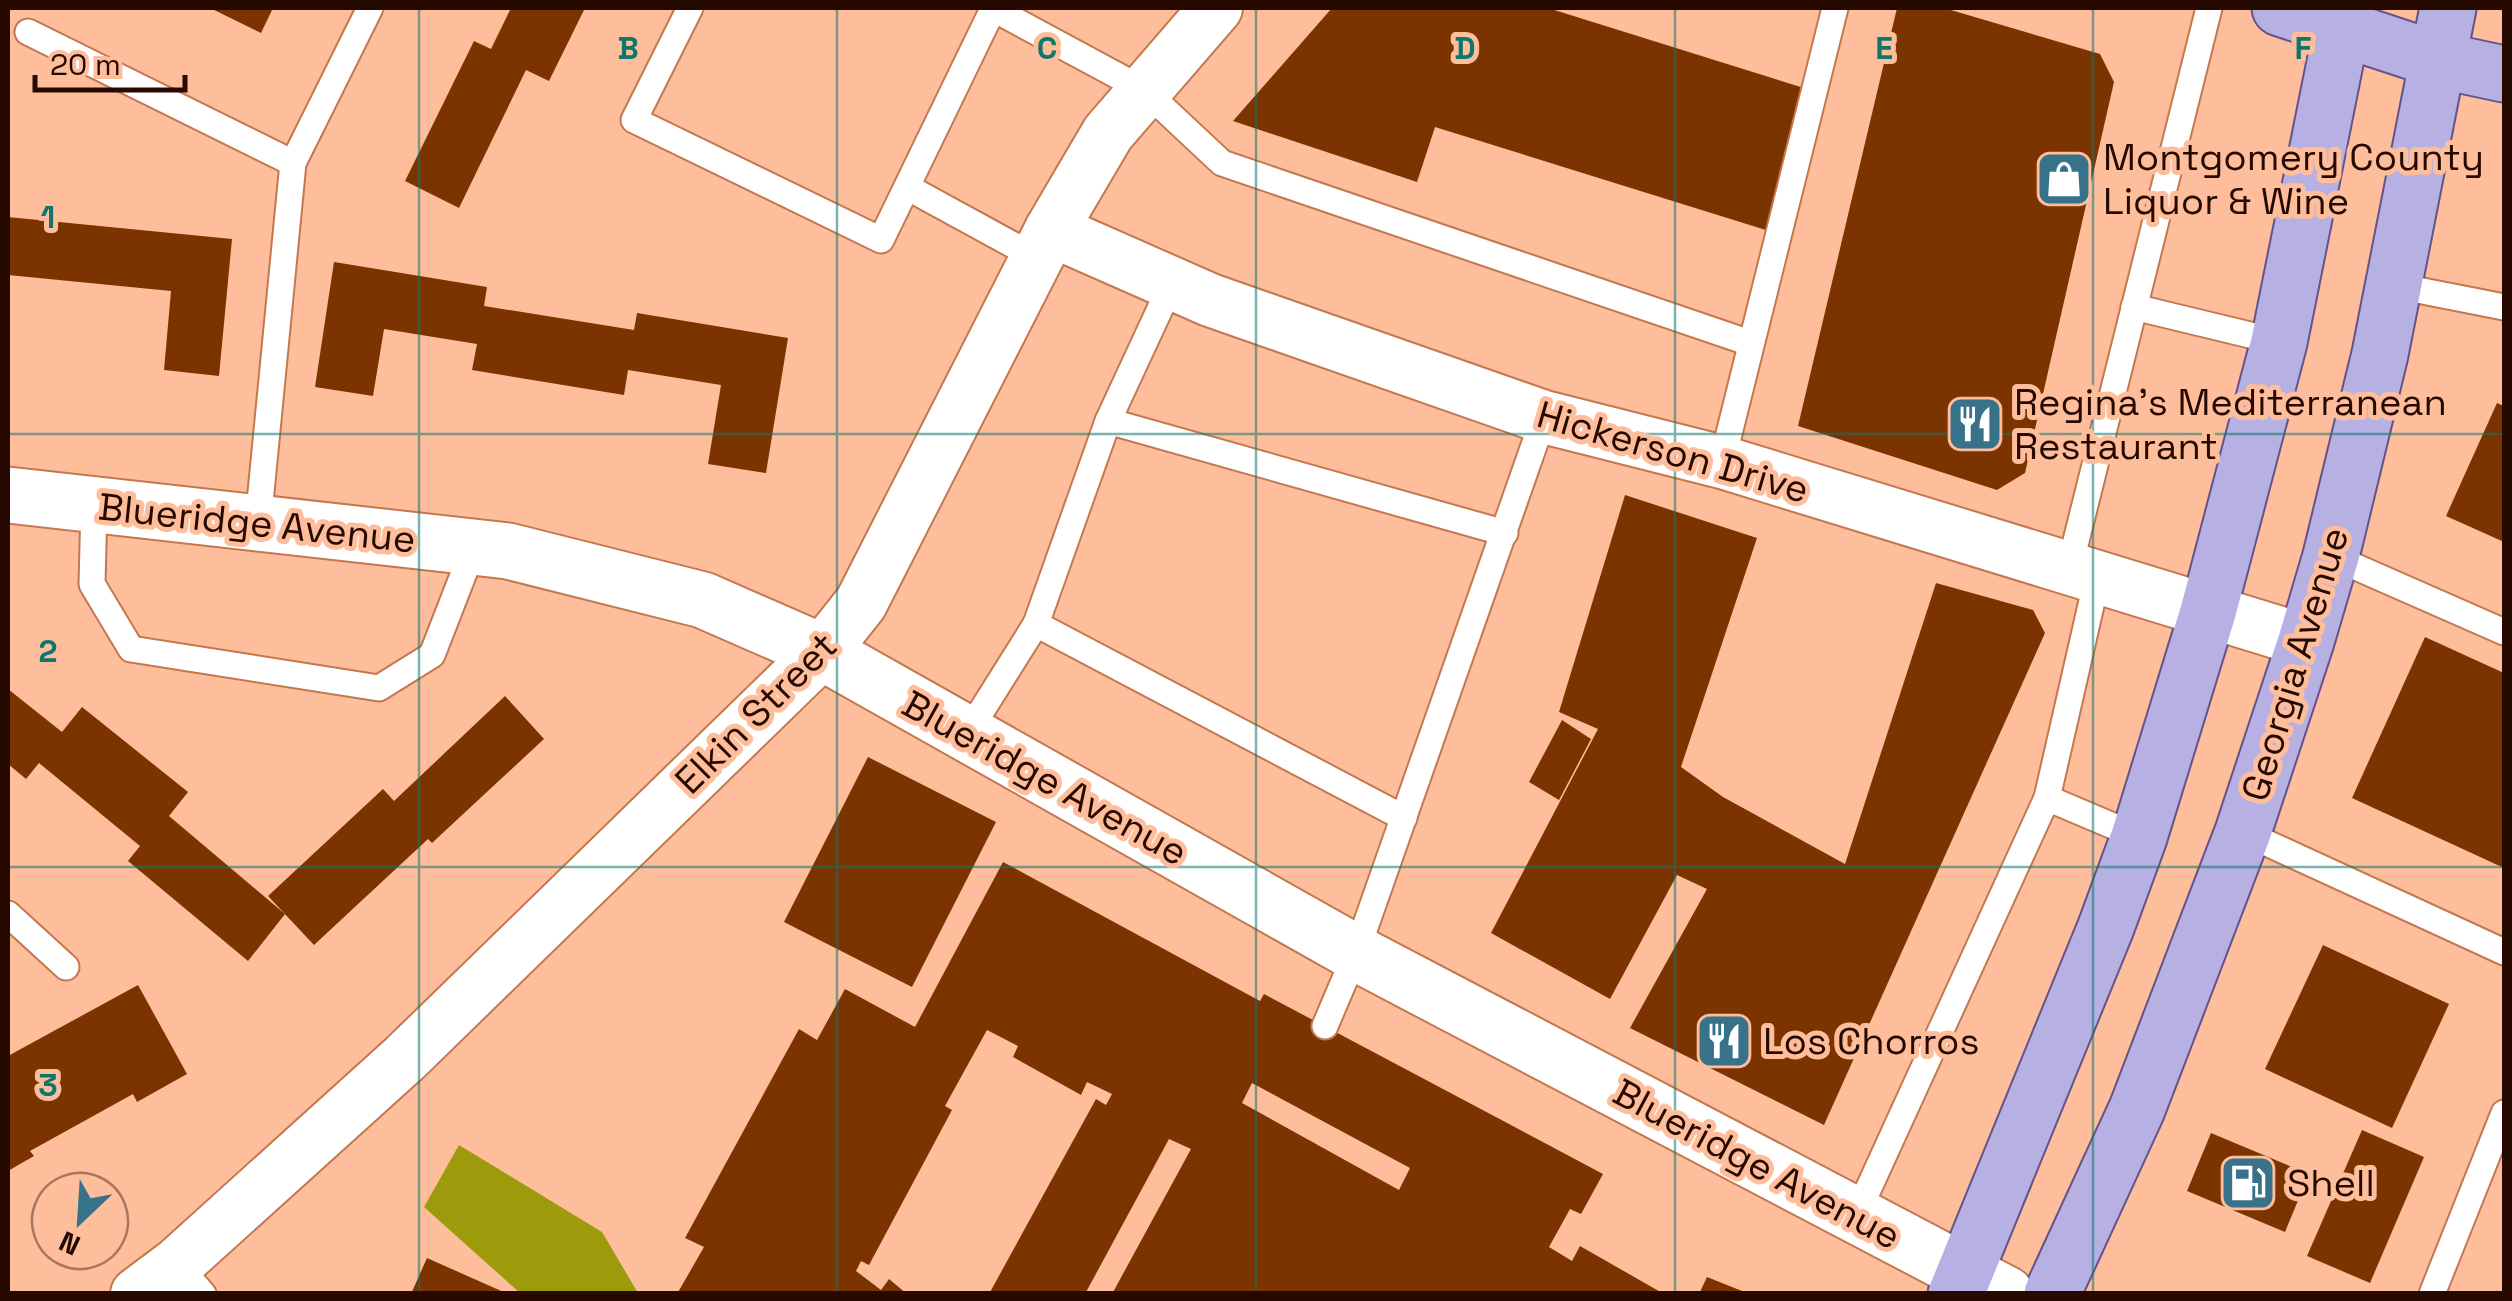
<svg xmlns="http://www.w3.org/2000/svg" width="2512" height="1301" viewBox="0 0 2512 1301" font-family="'Space Grotesk',sans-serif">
<rect width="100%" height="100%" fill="#febe9c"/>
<!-- forest -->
<path fill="#9d9b0c" d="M 459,1145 L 602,1232 L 638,1293 L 520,1293 L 424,1207 Z"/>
<!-- building -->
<g fill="#7b3400" fill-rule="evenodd">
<path d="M 210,8 L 273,8 L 261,33 Z"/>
<path d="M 511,8 L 585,8 L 549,81 L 526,70 L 459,208 L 405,181 L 474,41 L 491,49 Z"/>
<path d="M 1332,8 L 1548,8 L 1804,88 L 1769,231 L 1435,127 L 1417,182 L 1233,121 Z"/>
<path d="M 1897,8 L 1944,8 L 2100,54 L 2114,82 L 2025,473 L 1997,490 L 1798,426 Z"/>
<path d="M 8,217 L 232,239 L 219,376 L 164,370 L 171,291 L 8,275 Z"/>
<path d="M 334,262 L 487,287 L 484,306 L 634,330 L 637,313 L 788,338 L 766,473 L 708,464 L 721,385 L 628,370 L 624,395 L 472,370 L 477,344 L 384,329 L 373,396 L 315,387 Z"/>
<path d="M 2497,403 L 2504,406 L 2504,542 L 2446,516 Z"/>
<path d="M 1625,495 L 1757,538 L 1681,767 L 1723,797 L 1845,864 L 1936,583 L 2033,610 L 2045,633 L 1824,1125 L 1630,1028 L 1707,889 L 1677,875 L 1610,999 L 1491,933 L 1598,729 L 1559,712 Z"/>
<path d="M 2425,637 L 2504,673 L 2504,868 L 2352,798 Z"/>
<path d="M 8,689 L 62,732 L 82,707 L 188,792 L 169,816 L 285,914 L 248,961 L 128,861 L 140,846 L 39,763 L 26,779 L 8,764 Z"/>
<path d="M 505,696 L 544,739 L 432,843 L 428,839 L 314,945 L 268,896 L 383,789 L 394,801 Z"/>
<path d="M 1562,720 L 1591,739 L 1559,800 L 1529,782 Z"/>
<path d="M 868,757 L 996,822 L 912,987 L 784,922 Z"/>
<path d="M 1003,862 L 1260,1001 L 1264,994 L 1603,1174 L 1581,1214 L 1570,1209 L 1549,1247 L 1572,1261 L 1580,1246 L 1664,1294 L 1112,1294 L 1191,1149 L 1169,1139 L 1085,1294 L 989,1294 L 1096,1099 L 1106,1105 L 1112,1094 L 1087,1082 L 1081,1095 L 1013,1057 L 1018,1046 L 987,1030 L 945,1106 L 952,1110 L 869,1265 L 861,1261 L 856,1271 L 881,1290 L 889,1279 L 907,1294 L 677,1294 L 704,1247 L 685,1238 L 799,1029 L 817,1040 L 845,989 L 915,1027 ZM 1252,1083 L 1410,1168 L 1399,1190 L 1242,1103 Z"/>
<path d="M 2323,945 L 2449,1004 L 2392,1128 L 2265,1069 Z"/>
<path d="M 138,985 L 187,1074 L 137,1102 L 133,1094 L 30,1151 L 34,1156 L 8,1171 L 8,1056 Z"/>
<path d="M 2362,1130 L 2424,1157 L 2370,1283 L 2307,1256 Z"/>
<path d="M 2211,1133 L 2309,1174 L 2285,1232 L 2187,1191 Z"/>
<path d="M 427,1258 L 508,1294 L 411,1294 Z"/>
<path d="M 1707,1277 L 1747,1293 L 1747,1294 L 1699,1294 Z"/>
</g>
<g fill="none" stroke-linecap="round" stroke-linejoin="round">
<!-- lane casing -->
<g stroke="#c3784f" stroke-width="29">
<g id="lane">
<path d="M 690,8 L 634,120 L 881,240 L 993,9"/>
<path d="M 992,8 L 1144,90 L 1222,163 L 1750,343"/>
<path d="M 28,32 L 293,163"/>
<path d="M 907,187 L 1037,258"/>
<path d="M 2392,285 L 2504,307"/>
<path d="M 2134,307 L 2279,342"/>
<path d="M 1108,421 L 1172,283"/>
<path d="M 1722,462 L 1835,8"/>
<path d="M 94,505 L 92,584 L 131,649 L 379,688 L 432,655 L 474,547"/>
<path d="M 258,523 L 293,163 L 370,8"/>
<path d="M 2331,556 L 2504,632"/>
<path d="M 2069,569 L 2209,8"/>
<path d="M 967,734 L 1036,624"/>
<path d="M 2047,798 L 2139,837"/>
<path d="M 1404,818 L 1036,624 L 1108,421 L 1505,533"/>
<path d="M 2243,832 L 2504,952"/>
<path d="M 8,914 L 66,967"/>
<path d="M 1325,1026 L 1356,953 L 1544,417"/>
<path d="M 1856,1216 L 2047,798 L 2097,579"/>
<path d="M 177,1264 L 203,1294"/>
<path d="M 2432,1294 L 2504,1113"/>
</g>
</g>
<!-- street casing -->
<g stroke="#c3784f" stroke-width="56">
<g id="street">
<path d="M 1051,230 L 1210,300 L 1544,417 L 1722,462 L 2306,641"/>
<path d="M 137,1294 L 177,1264 L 405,1058 L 822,652 L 861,603 L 1051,230 L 1108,133 L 1216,8"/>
</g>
</g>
<!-- secondary casing -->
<g stroke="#c3784f" stroke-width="59">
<path id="secondary" d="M 8,495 L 508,551 L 703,600 L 822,652 L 1356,953 L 2006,1294"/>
</g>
<!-- primary casing -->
<g stroke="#655388" stroke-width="59">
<g id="primary">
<path d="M 2280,8 L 2438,60 L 2504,74"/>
<path d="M 1956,1294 L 2106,927 L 2139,837 L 2208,612 L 2279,342 L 2346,8"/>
<path d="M 2052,1294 L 2137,1109 L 2243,832 L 2306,641 L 2331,556 L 2380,354 L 2448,8"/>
</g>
</g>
<!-- lane -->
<use href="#lane" stroke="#fff" stroke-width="25"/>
<!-- street -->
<use href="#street" stroke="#fff" stroke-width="52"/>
<!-- secondary -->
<use href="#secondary" stroke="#fff" stroke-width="55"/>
<!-- primary -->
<use href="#primary" stroke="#b7b0e3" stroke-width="55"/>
</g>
<!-- grid -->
<path fill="none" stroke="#0f766e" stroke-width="2.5" stroke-opacity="0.55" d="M 419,8 L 419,1294M 837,8 L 837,1294M 1256,8 L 1256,1294M 1675,8 L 1675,1294M 2093,8 L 2093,1294M 8,434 L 2504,434M 8,867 L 2504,867"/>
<!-- icons -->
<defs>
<g id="shop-square" transform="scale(2.875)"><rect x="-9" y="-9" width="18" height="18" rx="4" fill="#37718a" stroke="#febe9c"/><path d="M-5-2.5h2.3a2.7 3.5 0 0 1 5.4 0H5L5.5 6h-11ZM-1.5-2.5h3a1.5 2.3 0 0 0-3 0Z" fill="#fff"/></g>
<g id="restaurant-square" transform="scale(2.875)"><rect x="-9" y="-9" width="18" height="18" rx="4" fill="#37718a" stroke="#febe9c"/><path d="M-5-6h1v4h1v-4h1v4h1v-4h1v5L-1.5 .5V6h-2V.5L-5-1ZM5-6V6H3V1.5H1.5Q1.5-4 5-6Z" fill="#fff"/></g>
<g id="fuel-square" transform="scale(2.875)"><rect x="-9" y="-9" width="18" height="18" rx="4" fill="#37718a" stroke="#febe9c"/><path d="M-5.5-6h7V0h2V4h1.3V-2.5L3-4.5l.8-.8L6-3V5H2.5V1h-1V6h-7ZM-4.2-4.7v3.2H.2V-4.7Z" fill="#fff"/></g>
</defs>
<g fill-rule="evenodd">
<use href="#shop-square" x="2064" y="179"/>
<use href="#restaurant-square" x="1975" y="424"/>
<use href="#restaurant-square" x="1724" y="1041"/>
<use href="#fuel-square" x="2248" y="1183"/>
</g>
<g text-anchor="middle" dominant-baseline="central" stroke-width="10" stroke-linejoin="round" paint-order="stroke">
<!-- poi labels -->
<g font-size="38" fill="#260a00" stroke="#febe9c" text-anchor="start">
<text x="2103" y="157">Montgomery County<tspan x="2103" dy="44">Liquor &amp; Wine</tspan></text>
<text x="2014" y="402">Regina's Mediterranean<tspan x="2014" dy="44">Restaurant</tspan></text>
<text x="1763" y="1041">Los Chorros</text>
<text x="2287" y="1183">Shell</text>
</g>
<!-- street labels -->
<g font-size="38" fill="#260a00" stroke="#febe9c">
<text transform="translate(1673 452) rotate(16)">Hickerson Drive</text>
<text transform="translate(257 523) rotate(6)">Blueridge Avenue</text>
<text transform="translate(2295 664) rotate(-73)">Georgia Avenue</text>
<text transform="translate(756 713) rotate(-45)">Elkin Street</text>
<text transform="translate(1045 778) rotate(29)">Blueridge Avenue</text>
<text transform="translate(1757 1164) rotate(28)">Blueridge Avenue</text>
</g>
</g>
<g font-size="32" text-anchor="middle" font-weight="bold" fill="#0f766e" stroke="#febe9c" stroke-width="10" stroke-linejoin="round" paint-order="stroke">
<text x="628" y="59">B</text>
<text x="1047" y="59">C</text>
<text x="1465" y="59">D</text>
<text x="1884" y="59">E</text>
<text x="2303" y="59">F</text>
<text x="48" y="228">1</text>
<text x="48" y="662">2</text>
<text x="48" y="1096">3</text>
</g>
<!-- border -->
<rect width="2512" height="1301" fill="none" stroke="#260a00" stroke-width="20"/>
<!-- north arrow -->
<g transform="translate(80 1221) rotate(205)"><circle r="48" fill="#febe9c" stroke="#a8765e" stroke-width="2.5"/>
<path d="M0-8L18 38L0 25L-18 38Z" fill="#37718a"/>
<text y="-15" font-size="28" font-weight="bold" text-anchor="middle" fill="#260a00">N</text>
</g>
<!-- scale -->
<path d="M35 75v15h150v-15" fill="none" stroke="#260a00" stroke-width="5"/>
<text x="50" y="75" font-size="30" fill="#260a00" stroke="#febe9c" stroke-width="8" paint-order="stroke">20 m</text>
</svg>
